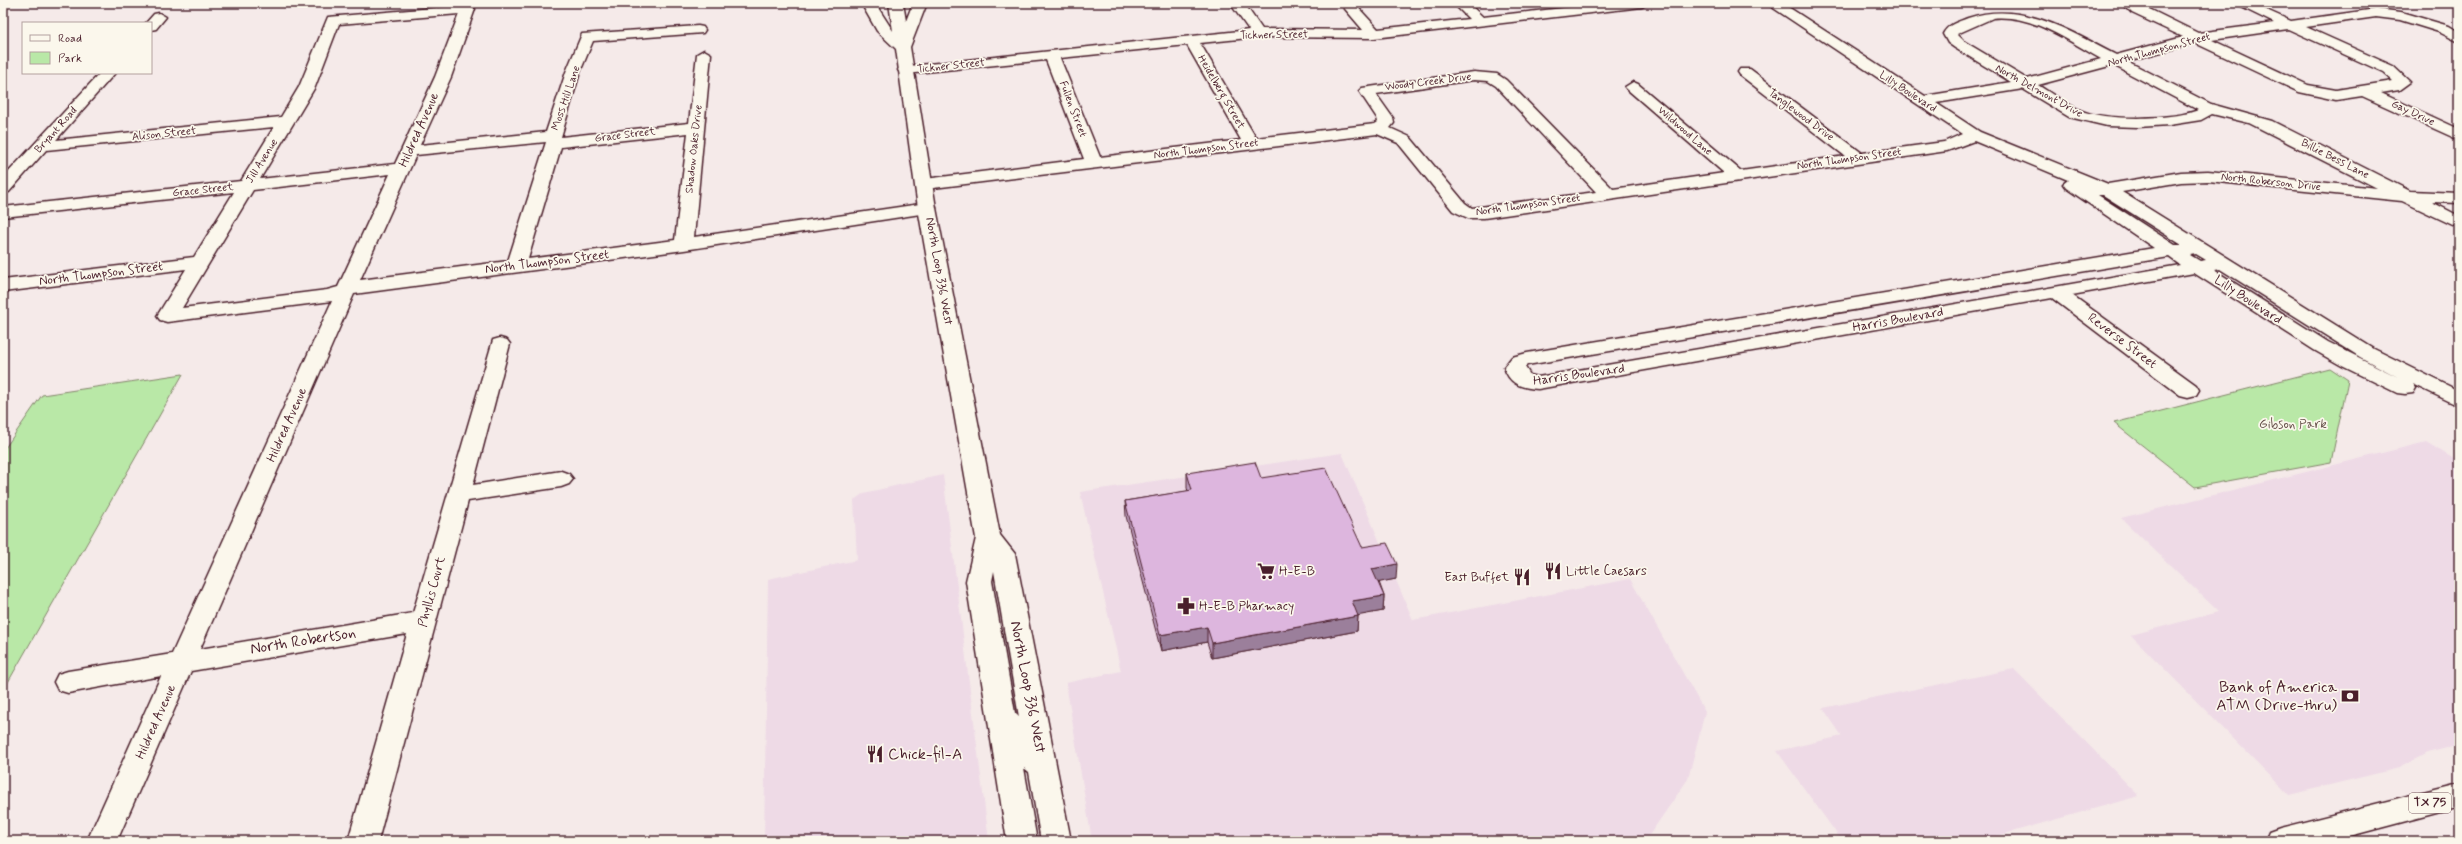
<svg xmlns="http://www.w3.org/2000/svg" width="2462" height="844" viewBox="0 0 2462 844" font-family="Mynerve,sans-serif">
<rect width="100%" height="100%" fill="#f5eae9"/>
<filter id="ink" filterUnits="userSpaceOnUse"><feTurbulence type="fractalNoise" baseFrequency=".025" numOctaves="2"/><feDisplacementMap in="SourceGraphic" scale="8" xChannelSelector="R" yChannelSelector="G"/><feConvolveMatrix kernelMatrix="1 2 1 2 8 2 1 2 1" color-interpolation-filters="sRGB"/></filter>
<g filter="url(#ink)">
<!-- built -->
<g fill="#eedae6">
<path d="M 2426,442 L 2459,462 L 2459,745 L 2427,753 L 2399,768 L 2289,795 L 2131,635 L 2219,612 L 2121,518 Z"/>
<path d="M 1342,453 L 1413,620 L 1630,579 L 1705,712 L 1688,779 L 1650,834 L 1638,841 L 1092,841 L 1066,683 L 1121,671 L 1080,492 Z"/>
<path d="M 943,475 L 989,841 L 764,841 L 768,579 L 857,560 L 854,500 L 864,493 Z"/>
<path d="M 2014,669 L 2139,796 L 1979,841 L 1842,841 L 1777,751 L 1842,736 L 1823,708 Z"/>
</g>
<!-- green -->
<g fill="#b9e8a7" stroke="#828469">
<path d="M 2330,368 L 2348,380 L 2331,462 L 2195,487 L 2114,423 Z"/>
<path d="M 183,374 L 3,691 L 3,451 L 42,395 Z"/>
</g>
<g fill="none" stroke-linecap="round" stroke-linejoin="round">
<!-- minor casing -->
<g stroke="#4a1f2b" stroke-width="3">
<g id="minor">
<path d="M 1230,3 L 1244,3 L 1262,29 L 1363,30 L 1340,3 L 1354,3 L 1378,29 L 1469,19 L 1453,3 L 1468,3 L 1483,17 L 1607,3 L 1649,3 L 1642,7 L 1374,38 L 1258,37 L 1200,43 L 1256,138 L 1375,124 L 1378,122 L 1377,118 L 1359,91 L 1362,88 L 1474,72 L 1497,74 L 1506,80 L 1613,189 L 1724,173 L 1628,90 L 1625,87 L 1633,82 L 1638,84 L 1741,171 L 1845,156 L 1740,75 L 1738,72 L 1740,69 L 1750,69 L 1862,153 L 1944,142 L 1962,134 L 1766,3 L 1782,3 L 1925,96 L 2011,82 L 1955,48 L 1948,43 L 1943,34 C 1948,24 1958,22 1968,18 C 2022,0 2069,31 2116,55 L 2183,37 L 2132,13 L 2122,3 L 2137,3 L 2198,33 L 2274,23 L 2233,3 L 2251,3 L 2291,21 L 2376,9 L 2401,12 L 2449,26 L 2459,32 L 2459,42 L 2439,32 L 2400,20 L 2376,17 L 2306,27 L 2393,66 L 2410,82 L 2399,90 L 2381,93 L 2459,129 L 2459,140 L 2362,96 L 2336,100 L 2299,92 L 2195,43 L 2127,61 L 2211,104 L 2272,121 L 2410,191 L 2459,193 L 2459,203 L 2432,202 L 2459,216 L 2459,228 L 2402,201 L 2208,181 L 2181,182 L 2122,192 L 2374,349 L 2459,391 L 2459,406 L 2413,384 L 2416,388 L 2413,393 L 2405,394 L 2397,393 L 2342,366 L 2314,350 L 2194,273 L 2072,295 L 2196,385 L 2199,390 L 2196,395 L 2188,397 L 2180,395 L 2052,298 L 1538,389 C 1521,388 1509,384 1504,367 L 1512,357 L 1527,353 L 2154,248 L 2066,188 L 2063,184 L 2068,180 L 1974,141 L 1947,151 L 1484,218 L 1468,218 L 1453,211 L 1398,143 L 1377,134 L 925,189 L 919,188 L 916,184 L 919,180 L 925,179 L 1084,159 L 1046,60 L 905,74 L 900,73 L 898,70 L 900,67 L 1249,30 ZM 1993,18 C 2032,14 2068,41 2101,59 L 2027,79 L 1965,42 L 1957,34 ZM 2288,29 L 2383,72 L 2393,81 L 2336,90 L 2308,85 L 2212,40 ZM 1187,45 L 1241,140 L 1100,157 L 1060,58 ZM 2113,65 L 2198,110 C 2174,120 2104,121 2080,110 C 2066,104 2052,94 2038,85 ZM 1474,80 L 1488,81 L 1496,86 L 1596,192 L 1472,208 L 1465,203 L 1410,137 L 1390,128 L 1394,123 L 1393,118 L 1376,94 ZM 2023,89 L 2069,117 L 2107,126 L 2138,127 L 2169,125 L 2201,120 L 2212,114 L 2249,123 L 2377,188 L 2208,171 L 2181,172 L 2108,184 L 1980,132 L 1936,103 ZM 2098,195 L 2103,195 L 2182,245 L 2175,245 ZM 2196,254 L 2206,260 L 2200,261 L 2190,255 ZM 2169,257 L 2180,265 L 1538,377 L 1530,375 L 1525,367 L 1527,365 ZM 2220,269 L 2360,357 L 2398,377 L 2328,342 L 2214,270 Z"/>
<path d="M 468,5 L 475,9 L 451,77 L 420,145 L 546,132 L 566,72 L 582,34 L 698,26 L 703,27 L 705,30 L 703,33 L 593,41 L 580,72 L 561,137 L 689,123 L 697,54 L 704,50 L 711,54 L 694,237 L 927,203 L 933,204 L 936,208 L 933,212 L 927,213 L 684,250 L 354,294 L 200,649 L 413,613 L 493,340 L 500,338 L 507,340 L 510,344 L 473,485 L 561,471 L 569,474 L 573,479 L 569,484 L 561,487 L 468,501 L 378,841 L 348,841 L 407,634 L 191,671 L 117,841 L 87,841 L 161,676 L 68,693 L 58,690 L 54,682 L 58,674 L 68,671 L 172,654 L 332,301 L 167,322 L 160,320 L 157,316 L 186,269 L 3,292 L 3,280 L 194,257 L 234,192 L 3,217 L 3,207 L 241,181 L 274,127 L 46,150 L 9,192 L 3,193 L 3,178 L 100,73 L 115,73 L 56,140 L 281,117 L 299,87 L 328,17 ZM 459,14 L 435,77 L 395,164 L 260,179 L 315,87 L 339,24 ZM 688,133 L 675,240 L 528,259 L 561,147 ZM 546,142 L 508,261 L 360,280 L 416,155 ZM 390,174 L 338,287 L 327,290 L 182,308 L 253,190 Z"/>
<path d="M 159,13 L 166,17 L 156,29 L 151,30 L 151,23 L 146,23 L 154,14 Z"/>
</g>
</g>
<!-- major casing -->
<g stroke="#4a1f2b" stroke-width="3">
<g id="major">
<path d="M 861,3 L 875,3 L 893,31 L 889,3 L 903,3 L 906,21 L 913,3 L 927,3 L 910,47 L 936,208 L 1000,535 L 1015,554 L 1071,841 L 1041,841 L 1029,772 L 1024,768 L 1037,841 L 1007,841 L 966,581 L 976,538 L 918,208 L 896,49 L 877,31 ZM 994,571 L 1019,717 L 1015,713 L 992,581 Z"/>
<path d="M 2459,783 L 2459,807 L 2331,841 L 2265,841 L 2269,832 L 2280,828 Z"/>
</g>
</g>
<!-- minor -->
<use href="#minor" fill="#fbf7ec" fill-rule="evenodd"/>
<!-- major -->
<use href="#major" fill="#fbf7ec" fill-rule="evenodd"/>
</g>
<!-- wall -->
<path fill="#be9dbf" stroke="#4a1f2b" d="M 1187,473 L 1261,478 L 1362,547 L 1396,579 L 1379,582 L 1384,596 L 1383,611 L 1358,615 L 1357,631 L 1212,658 L 1207,642 L 1161,651 L 1126,516 L 1125,501 L 1188,491 L 1187,488 Z"/>
<!-- shaded-wall -->
<g fill="#9b7f9b" stroke="#4a1f2b">
<path d="M 1397,564 L 1396,579 L 1371,584 L 1372,569 Z"/>
<path d="M 1384,596 L 1383,611 L 1351,617 L 1352,601 Z"/>
<path d="M 1358,616 L 1357,631 L 1212,658 L 1212,643 Z"/>
<path d="M 1207,627 L 1207,642 L 1161,651 L 1160,635 Z"/>
</g>
<!-- building -->
<path fill="#ddb6de" stroke="#4a1f2b" d="M 1255,462 L 1261,478 L 1326,468 L 1362,547 L 1387,543 L 1397,564 L 1372,569 L 1384,596 L 1352,601 L 1358,616 L 1212,643 L 1207,627 L 1160,635 L 1125,501 L 1192,490 L 1187,473 Z"/>
</g>
<!-- icons -->
<defs>
<g id="supermarket-bare" transform="scale(1.38)"><path d="M-6-5.5h2.5l.6 2H6L4.5 2H-2.5L-4.4-4H-6ZM-1.5 3.2a1.3 1.3 0 1 0 .1 0ZM3 3.2a1.3 1.3 0 1 0 .1 0Z" fill="#4a1f2b" stroke="#fbf7ec" stroke-width="2.5" paint-order="stroke"/></g>
<g id="restaurant-bare" transform="scale(1.38)"><path d="M-5-6h1v4h1v-4h1v4h1v-4h1v5L-1.5 .5V6h-2V.5L-5-1ZM5-6V6H3V1.5H1.5Q1.5-4 5-6Z" fill="#4a1f2b" stroke="#fbf7ec" stroke-width="2.5" paint-order="stroke"/></g>
<g id="pharmacy-bare" transform="scale(1.38)"><path d="M-2-6h4v4h4v4h-4v4h-4v-4h-4v-4h4Z" fill="#4a1f2b" stroke="#fbf7ec" stroke-width="2.5" paint-order="stroke"/></g>
<g id="bank-bare" transform="scale(1.38)"><path d="M-6-4H6V4H-6ZM0-2.3a2.3 2.3 0 1 0 0 4.6a2.3 2.3 0 1 0 0-4.6Z" fill="#4a1f2b" stroke="#fbf7ec" stroke-width="2.5" paint-order="stroke"/></g>
</defs>
<g fill-rule="evenodd">
<use href="#supermarket-bare" x="1266" y="571"/>
<use href="#restaurant-bare" x="1553" y="571"/>
<use href="#restaurant-bare" x="1522" y="577"/>
<use href="#pharmacy-bare" x="1186" y="606"/>
<use href="#bank-bare" x="2350" y="696"/>
<use href="#restaurant-bare" x="875" y="754"/>
</g>
<g text-anchor="middle" dominant-baseline="central" stroke-width="3.5" stroke-linejoin="round" paint-order="stroke">
<!-- far-street labels -->
<g font-size="11" fill="#4a1f2b" stroke="#fbf7ec">
<text transform="translate(1274 35) rotate(-1)">Tickner Street</text>
<text transform="translate(2159 50) rotate(-15)">North Thompson Street</text>
<text transform="translate(951 66) rotate(-6)">Tickner Street</text>
<text transform="translate(1428 82) rotate(-7)">Woody Creek Drive</text>
<text transform="translate(2039 91) rotate(29)">North Delmont Drive</text>
<text transform="translate(1221 92) rotate(60)">Heidelberg Street</text>
<text transform="translate(1908 92) rotate(33)">Lilly Boulevard</text>
<text transform="translate(566 98) rotate(-71)">Moss Hill Lane</text>
<text transform="translate(1073 109) rotate(69)">Fullen Street</text>
<text transform="translate(2413 113) rotate(25)">Gay Drive</text>
<text transform="translate(1801 115) rotate(37)">Tanglewood Drive</text>
<text transform="translate(56 130) rotate(-48)">Bryant Road</text>
<text transform="translate(1685 131) rotate(41)">Wildwood Lane</text>
<text transform="translate(164 134) rotate(-6)">Alison Street</text>
<text transform="translate(625 135) rotate(-7)">Grace Street</text>
<text transform="translate(694 149) rotate(-84)">Shadow Oaks Drive</text>
<text transform="translate(1206 149) rotate(-7)">North Thompson Street</text>
<text transform="translate(1849 159) rotate(-8)">North Thompson Street</text>
<text transform="translate(2335 159) rotate(27)">Billie Bess Lane</text>
<text transform="translate(262 161) rotate(-58)">Jill Avenue</text>
<text transform="translate(2271 182) rotate(6)">North Roberson Drive</text>
<text transform="translate(203 190) rotate(-6)">Grace Street</text>
<text transform="translate(1528 205) rotate(-8)">North Thompson Street</text>
</g>
<!-- shield labels -->
<rect fill="#fbf7ec" stroke="#7f6065" stroke-width="1" x="2409" y="793" width="42" height="20" rx="3"/>
<g font-size="12" font-weight="bold" fill="#4a1f2b">
<text x="2430" y="803">TX 75</text>
</g>
<!-- street labels -->
<g font-size="13" fill="#4a1f2b" stroke="#fbf7ec">
<text transform="translate(419 130) rotate(-66)">Hildred Avenue</text>
<text transform="translate(547 262) rotate(-7)">North Thompson Street</text>
<text transform="translate(939 271) rotate(80)">North Loop 336 West</text>
<text transform="translate(101 274) rotate(-7)">North Thompson Street</text>
<text transform="translate(2248 300) rotate(33)">Lilly Boulevard</text>
<text transform="translate(1898 320) rotate(-10)">Harris Boulevard</text>
<text transform="translate(2122 341) rotate(37)">Reverse Street</text>
<text transform="translate(1579 375) rotate(-8)">Harris Boulevard</text>
<text transform="translate(287 425) rotate(-66)">Hildred Avenue</text>
<text transform="translate(432 592) rotate(-75)">Phyllis Court</text>
<text transform="translate(156 722) rotate(-66)">Hildred Avenue</text>
</g>
<!-- park labels -->
<g font-size="13" fill="#66514a" stroke="#fbf7ec">
<text x="2293" y="424">Gibson Park</text>
</g>
<!-- poi labels -->
<g font-size="13" fill="#4a1f2b" stroke="#fbf7ec" text-anchor="start">
<text x="1279" y="571">H-E-B</text>
<text x="1566" y="571">Little Caesars</text>
<text x="1509" y="577" text-anchor="end">East Buffet</text>
<text x="1199" y="606">H-E-B Pharmacy</text>
</g>
<!-- near-street labels -->
<g font-size="16" fill="#4a1f2b" stroke="#fbf7ec">
<text transform="translate(303 641) rotate(-9)">North Robertson</text>
<text transform="translate(1028 687) rotate(79)">North Loop 336 West</text>
</g>
<!-- near-poi labels -->
<g font-size="16" fill="#4a1f2b" stroke="#fbf7ec" text-anchor="end">
<text x="2337" y="687">Bank of America<tspan x="2337" dy="18">ATM (Drive-thru)</tspan></text>
<text x="888" y="754" text-anchor="start">Chick-fil-A</text>
</g>
</g>
<!-- margin -->
<rect width="2462" height="844" fill="none" stroke="#fbf7ec" stroke-width="16"/>
<rect x="8" y="8" width="2446" height="828" fill="none" stroke="#4a1f2b" stroke-width="1.5" filter="url(#ink)"/>
<!-- legend -->
<rect x="22" y="22" width="130" height="52" fill="#fbf7ec" stroke="#b4a19f"/>
<rect x="30" y="35" width="20" height="6" fill="#fbf7ec" stroke="#b4a19f"/>
<text x="58" y="42" font-size="12" fill="#4a1f2b">Road</text>
<rect x="30" y="52" width="20" height="12" fill="#b9e8a7" stroke="#b4a19f"/>
<text x="58" y="62" font-size="12" fill="#4a1f2b">Park</text>
</svg>
